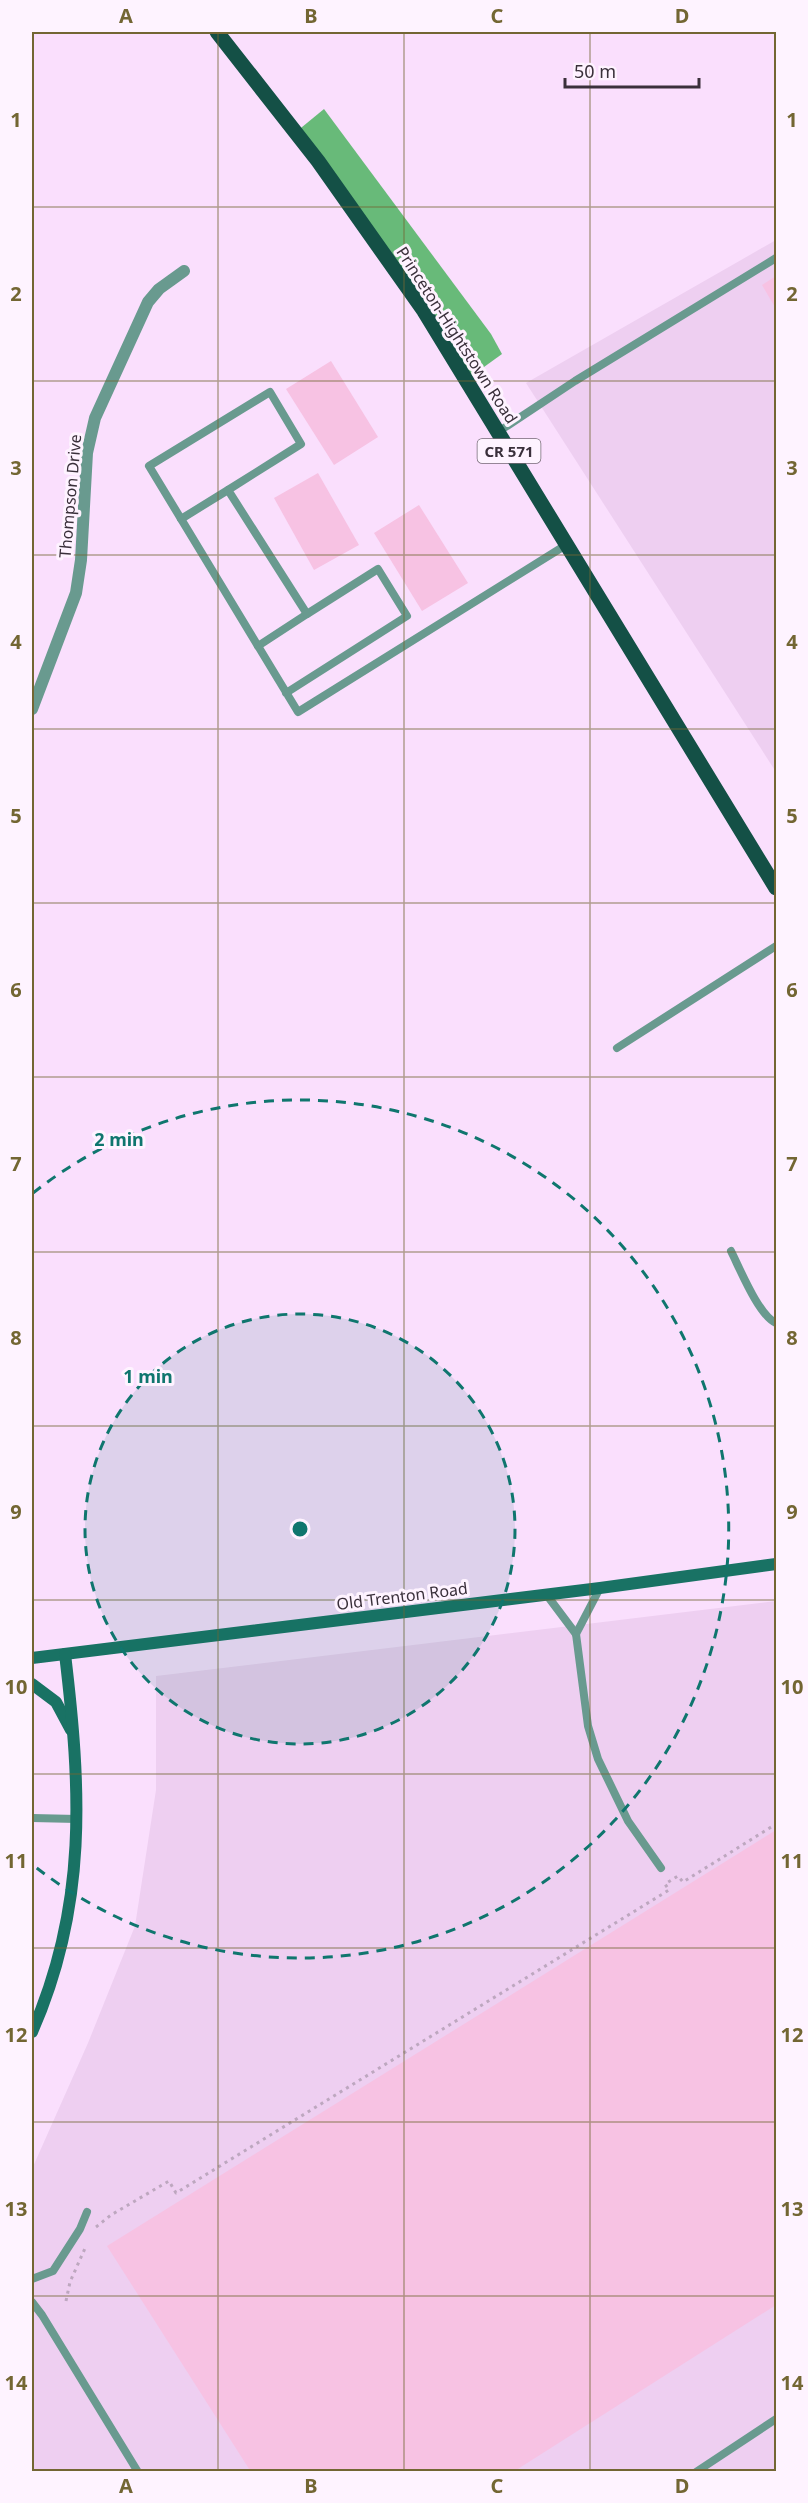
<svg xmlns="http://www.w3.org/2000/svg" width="808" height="2503" viewBox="0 0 808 2503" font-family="'Noto Sans',sans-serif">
<rect width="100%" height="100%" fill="#fadffd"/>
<!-- built -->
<g fill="#eecff1">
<path d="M 776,240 L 776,772 L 526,383 Z"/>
<path d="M 776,1601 L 776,2471 L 32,2472 L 32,2169 L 88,2043 L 135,1926 L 156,1790 L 156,1676 Z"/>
</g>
<!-- forest -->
<path fill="#68ba79" d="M 324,109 L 491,334 L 502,354 L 466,380 L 296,132 Z"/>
<!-- building -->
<g fill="#f7c2e3">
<path d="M 776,276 L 776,309 L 762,285 Z"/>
<path d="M 331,361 L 378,437 L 334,465 L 286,389 Z"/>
<path d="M 318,473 L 359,545 L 314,570 L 274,498 Z"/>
<path d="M 419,505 L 468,583 L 422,611 L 374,533 Z"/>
<path d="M 776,1830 L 776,2305 L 513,2472 L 251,2472 L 107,2246 Z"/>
</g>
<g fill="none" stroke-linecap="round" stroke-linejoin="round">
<!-- path -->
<g stroke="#bda7bf" stroke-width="3" stroke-dasharray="3 4.5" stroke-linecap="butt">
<path d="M 96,2227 L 111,2215 L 169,2181 L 176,2193 L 669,1890 L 665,1884 L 678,1876 L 683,1882 L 776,1824"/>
<path d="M 66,2301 L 70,2282 L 86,2246"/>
</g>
<!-- lane -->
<g stroke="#699a8f" stroke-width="8">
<path d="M 498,432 L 575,381 L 776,258"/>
<path d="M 181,519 L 228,490"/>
<path d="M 258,646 L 307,614"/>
<path d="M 286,693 L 407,616 L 378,569 L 307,614 L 228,490 L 301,444 L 270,392 L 149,466 C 199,548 248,630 298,712 L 566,545"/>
<path d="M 617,1048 L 776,946"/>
<path d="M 731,1251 C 740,1269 759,1316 776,1323"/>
<path d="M 546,1594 L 576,1634 L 588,1726 L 598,1759 L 628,1821 L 661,1868"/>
<path d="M 576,1634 L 600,1588"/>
<path d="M 32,1818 L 77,1819"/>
<path d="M 32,2279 L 53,2271 L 80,2229 L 87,2212"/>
<path d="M 32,2302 L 42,2315 L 138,2472"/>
<path d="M 696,2472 L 776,2419"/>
</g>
<!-- street -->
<path stroke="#699a8f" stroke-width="12" d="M 32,709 L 76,593 L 81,560 L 87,453 L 95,418 L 148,302 L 159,289 L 184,271"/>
<!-- secondary -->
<g stroke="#197264" stroke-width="12">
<path d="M 32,1658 L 600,1588 L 776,1564"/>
<path d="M 32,1684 L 56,1702 L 71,1730"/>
<path d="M 32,2032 C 88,1905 81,1788 65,1654"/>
</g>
<!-- primary -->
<path stroke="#145046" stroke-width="15" d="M 217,32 L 318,161 L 424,311 L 776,888"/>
</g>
<!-- grid -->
<path fill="none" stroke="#736633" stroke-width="1.5" stroke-opacity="0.55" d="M 218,32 L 218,2472M 404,32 L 404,2472M 590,32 L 590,2472M 32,207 L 776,207M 32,381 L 776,381M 32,555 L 776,555M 32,729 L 776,729M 32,903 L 776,903M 32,1077 L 776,1077M 32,1252 L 776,1252M 32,1426 L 776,1426M 32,1600 L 776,1600M 32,1774 L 776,1774M 32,1948 L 776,1948M 32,2122 L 776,2122M 32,2296 L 776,2296"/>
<!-- distance rings -->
<circle cx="300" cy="1529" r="215" fill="#0f766e" fill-opacity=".12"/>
<g fill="none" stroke="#0f766e" stroke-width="3" stroke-dasharray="10 8">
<circle cx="300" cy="1529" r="215"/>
<path d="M33 1193A429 429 0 1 1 33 1865"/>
</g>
<g text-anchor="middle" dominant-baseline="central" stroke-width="6" stroke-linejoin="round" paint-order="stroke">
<!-- shield labels -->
<rect fill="#fef3ff" stroke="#756a76" stroke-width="1.5" x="477.5" y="439" width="63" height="24" rx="4.5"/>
<g font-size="15" font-weight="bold" fill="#3a303b">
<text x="509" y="451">CR 571</text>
</g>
<!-- street labels -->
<g font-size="16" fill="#3a303b" stroke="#fef3ff">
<text transform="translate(457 335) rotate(57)">Princeton-Hightstown Road</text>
<text transform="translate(70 496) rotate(-85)">Thompson Drive</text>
<text transform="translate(402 1596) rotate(-7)">Old Trenton Road</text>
</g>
</g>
<circle cx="300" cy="1529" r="9" fill="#0f766e" stroke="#fef3ff" stroke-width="3"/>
<g font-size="18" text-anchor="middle" font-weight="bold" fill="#0f766e" stroke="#fef3ff" stroke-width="6" stroke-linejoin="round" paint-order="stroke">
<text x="119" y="1146">2 min</text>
<text x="148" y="1383">1 min</text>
</g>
<!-- border -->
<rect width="808" height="2503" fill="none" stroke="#fef3ff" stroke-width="66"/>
<!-- scale -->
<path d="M565 78v9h134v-9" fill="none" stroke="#3a303b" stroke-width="3"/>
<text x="574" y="78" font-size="18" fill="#3a303b" stroke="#fef3ff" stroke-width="4.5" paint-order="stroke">50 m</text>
<rect x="33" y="33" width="742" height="2437" fill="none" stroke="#736633" stroke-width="2"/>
<g font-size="20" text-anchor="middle" font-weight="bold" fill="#736633">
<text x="126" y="23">A</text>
<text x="311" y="23">B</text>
<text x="497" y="23">C</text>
<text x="682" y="23">D</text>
<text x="16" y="127">1</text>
<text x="792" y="127">1</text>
<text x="16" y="301">2</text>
<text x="792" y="301">2</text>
<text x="16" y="475">3</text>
<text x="792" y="475">3</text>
<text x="16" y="649">4</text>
<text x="792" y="649">4</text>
<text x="16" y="823">5</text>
<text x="792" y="823">5</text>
<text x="16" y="997">6</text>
<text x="792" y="997">6</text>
<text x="16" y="1171">7</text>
<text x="792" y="1171">7</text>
<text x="16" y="1345">8</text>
<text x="792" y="1345">8</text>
<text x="16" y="1519">9</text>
<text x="792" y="1519">9</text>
<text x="16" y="1694">10</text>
<text x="792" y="1694">10</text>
<text x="16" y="1868">11</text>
<text x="792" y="1868">11</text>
<text x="16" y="2042">12</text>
<text x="792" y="2042">12</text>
<text x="16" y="2216">13</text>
<text x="792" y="2216">13</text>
<text x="16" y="2390">14</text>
<text x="792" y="2390">14</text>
<text x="126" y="2493">A</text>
<text x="311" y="2493">B</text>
<text x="497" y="2493">C</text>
<text x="682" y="2493">D</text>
</g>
</svg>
